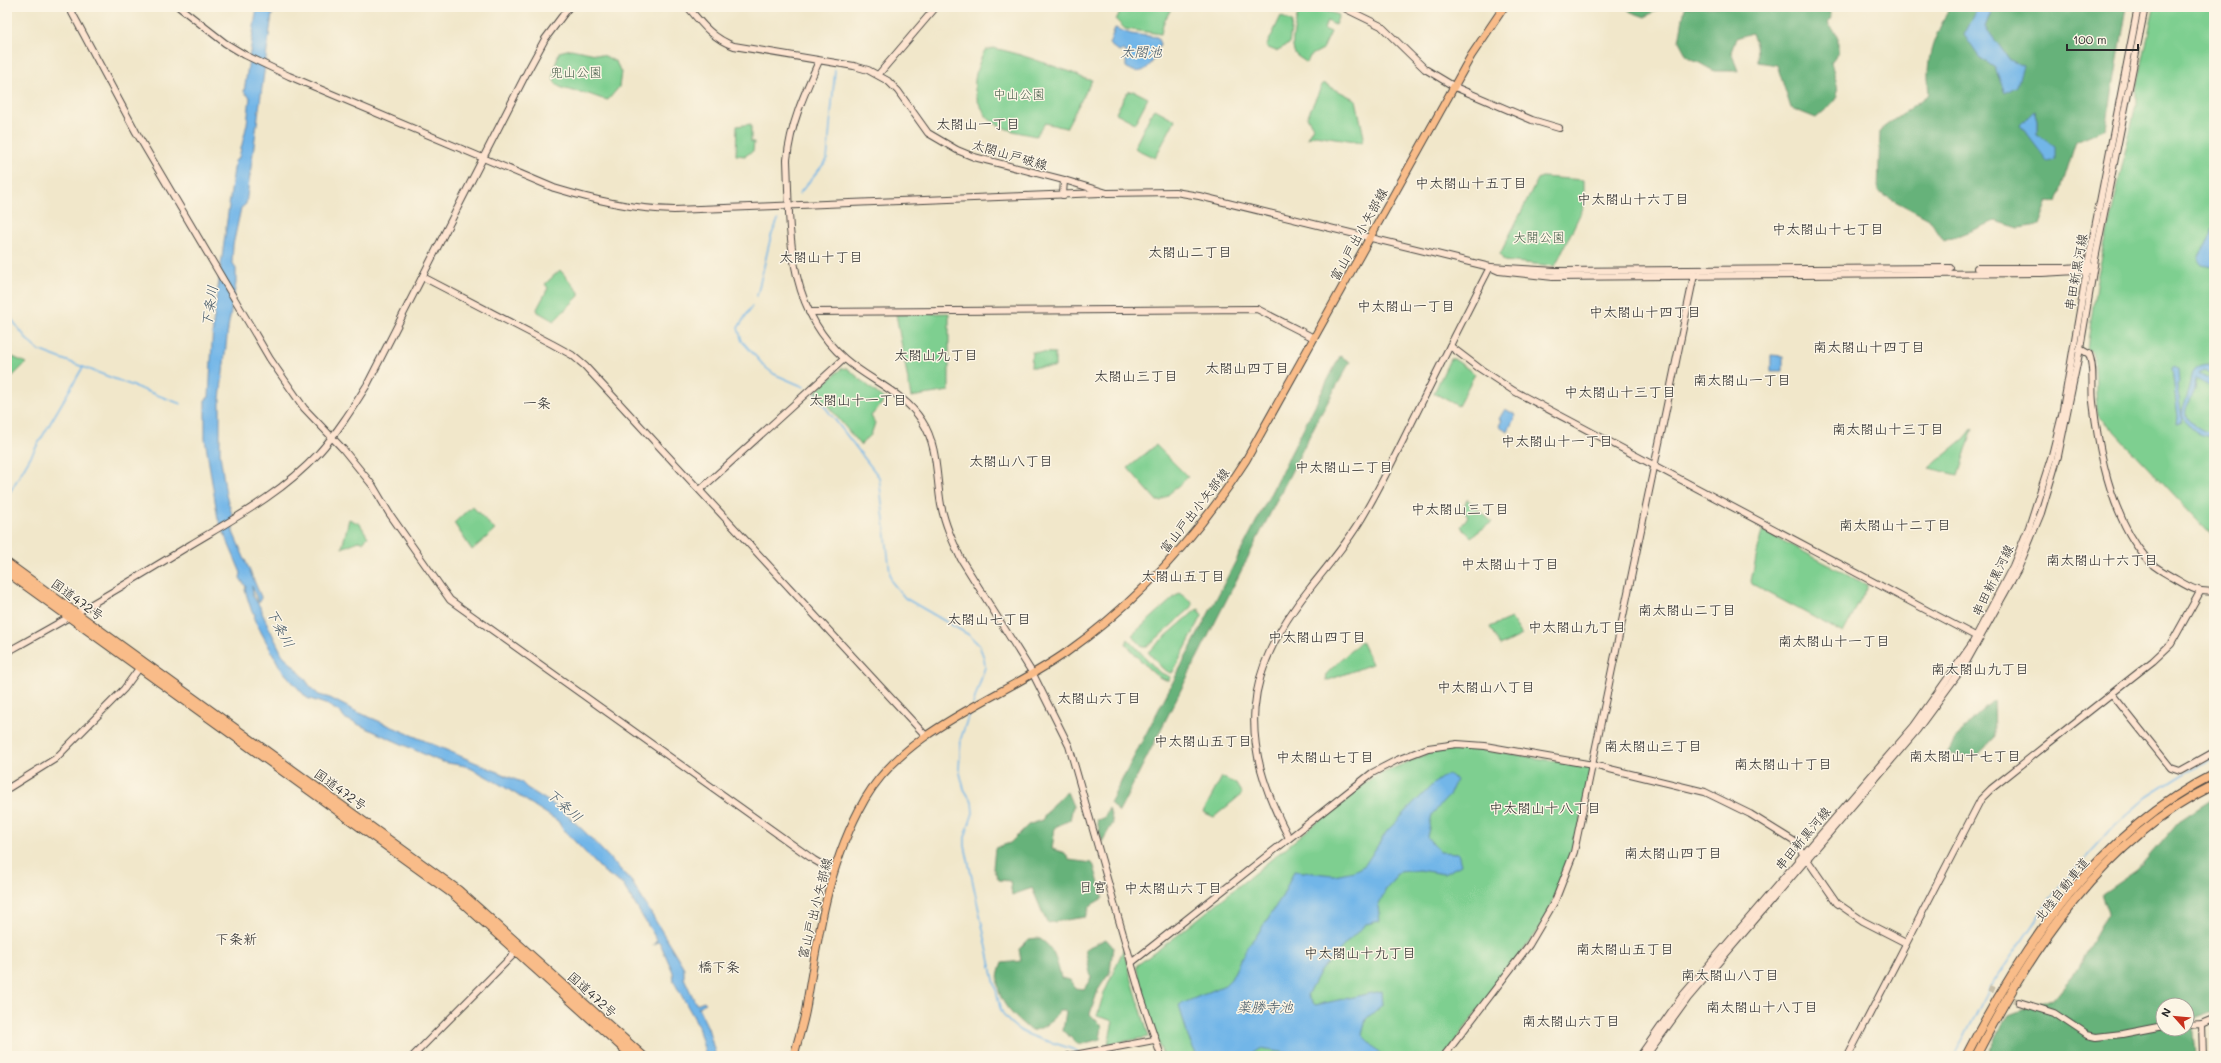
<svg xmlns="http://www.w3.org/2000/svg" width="2221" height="1063" viewBox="0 0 2221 1063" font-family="Mali,'Klee One',sans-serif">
<rect width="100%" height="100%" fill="#fcf5e5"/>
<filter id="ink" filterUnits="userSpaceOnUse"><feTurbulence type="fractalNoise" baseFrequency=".025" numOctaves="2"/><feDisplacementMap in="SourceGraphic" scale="8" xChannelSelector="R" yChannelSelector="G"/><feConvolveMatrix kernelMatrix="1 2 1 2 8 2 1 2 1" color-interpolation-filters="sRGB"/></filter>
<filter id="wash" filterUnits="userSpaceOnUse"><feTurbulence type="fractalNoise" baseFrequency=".012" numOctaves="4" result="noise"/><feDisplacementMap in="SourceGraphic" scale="16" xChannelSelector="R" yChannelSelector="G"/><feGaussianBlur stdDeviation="0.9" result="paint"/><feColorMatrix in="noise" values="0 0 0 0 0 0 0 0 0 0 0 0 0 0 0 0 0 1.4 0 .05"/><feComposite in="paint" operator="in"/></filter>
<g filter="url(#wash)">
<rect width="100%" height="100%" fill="#f1e7ca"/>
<!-- green -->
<g fill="#7ecf90" stroke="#547d5e">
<path d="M 1122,7 L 1172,7 L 1163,24 L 1161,34 L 1125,29 L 1116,20 Z"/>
<path d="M 1300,7 L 1314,7 L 1339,15 L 1335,25 L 1327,21 L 1324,29 L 1331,32 L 1323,49 L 1310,56 L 1307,63 C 1304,60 1299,58 1296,55 C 1288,45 1297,18 1300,7 Z"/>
<path d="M 2154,7 L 2214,7 L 2214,538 L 2098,415 C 2094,394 2098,370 2092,352 L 2087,349 L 2097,279 L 2136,104 L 2136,92 Z"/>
<path d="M 1281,16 L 1292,22 L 1289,44 L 1276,51 L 1266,47 Z"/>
<path d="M 993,48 C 1019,53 1043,63 1068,71 C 1077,74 1083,80 1092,80 L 1066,128 L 1045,123 L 1036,136 C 1021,133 1003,130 990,120 C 987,118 985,114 983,110 C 969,90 975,70 985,50 Z"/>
<path d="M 571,49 L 605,56 L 616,62 L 621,72 L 619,87 L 608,100 C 599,99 592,94 584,93 C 551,87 549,86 559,52 Z"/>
<path d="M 1323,83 L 1356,100 L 1364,137 L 1362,142 L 1315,135 L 1307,138 L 1313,127 L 1307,117 Z"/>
<path d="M 1134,91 L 1148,98 L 1135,123 L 1116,113 L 1127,92 Z"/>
<path d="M 1155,109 L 1175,120 L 1155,158 L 1136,149 L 1135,146 L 1153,110 Z"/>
<path d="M 751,124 L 751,142 L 754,142 L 753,151 L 745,156 L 736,155 L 737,126 Z"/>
<path d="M 1542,177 L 1584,180 L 1584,206 L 1555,266 L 1504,261 L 1500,254 L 1538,179 Z"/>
<path d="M 560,270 L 579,292 L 579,296 L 554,321 L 538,312 L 537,309 L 548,288 L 545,284 Z"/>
<path d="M 949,313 L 949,391 L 911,397 L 896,314 Z"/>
<path d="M 1032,352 L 1055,353 L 1055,367 L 1031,367 Z"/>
<path d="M 11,356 L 26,363 L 13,376 L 9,377 L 7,375 L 7,359 Z"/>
<path d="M 1450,359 L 1454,359 L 1475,374 L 1458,406 L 1434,393 Z"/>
<path d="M 847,368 L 885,400 L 871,416 L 875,423 L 871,435 L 860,445 L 816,391 L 841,369 Z"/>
<path d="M 1973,428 L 1958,475 L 1929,468 L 1965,438 Z"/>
<path d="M 1156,445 L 1188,477 L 1161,501 L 1157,501 L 1128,468 Z"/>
<path d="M 1467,499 L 1492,522 L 1471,537 L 1461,527 L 1468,516 L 1462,511 Z"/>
<path d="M 472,506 L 495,530 L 472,550 L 454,523 Z"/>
<path d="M 349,519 L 360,524 L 368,537 L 363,542 L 358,541 L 342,548 Z"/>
<path d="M 1762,530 L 1867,585 L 1867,588 L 1843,633 L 1752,584 L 1751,581 Z"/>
<path d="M 1179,593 L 1192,602 L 1192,607 L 1147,647 L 1143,647 L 1132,635 Z"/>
<path d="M 1199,609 L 1202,616 L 1173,672 L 1170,673 L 1162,668 L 1148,652 L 1196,610 Z"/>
<path d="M 1511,618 L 1522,635 L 1500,646 L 1490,627 Z"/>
<path d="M 1128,639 L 1159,672 L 1170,677 L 1169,680 C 1156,682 1135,653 1126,644 Z"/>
<path d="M 1361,641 L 1372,664 L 1326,681 L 1327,673 Z"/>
<path d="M 1459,748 L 1514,754 L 1592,768 L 1574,853 L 1543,924 L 1444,1056 L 1163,1056 L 1145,1002 L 1136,966 L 1178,935 L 1373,777 L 1429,753 Z"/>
<path d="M 1222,777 L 1236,784 L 1242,794 L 1214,817 L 1203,812 Z"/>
<path d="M 1123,950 L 1149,1037 L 1108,1044 L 1113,1021 L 1097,1016 L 1103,996 Z"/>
</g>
<!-- forest -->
<g fill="#66b27a" stroke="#486e52" fill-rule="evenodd">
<path d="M 1625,7 L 1662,7 L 1645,17 L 1631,12 Z"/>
<path d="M 1685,7 L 1828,7 L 1831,17 L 1828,24 L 1838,35 L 1838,53 L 1831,62 C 1840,97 1844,94 1816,118 L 1791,108 L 1777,65 L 1758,62 L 1756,45 L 1752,33 L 1736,38 L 1731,52 L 1738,71 L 1714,71 L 1687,56 L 1679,41 Z"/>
<path d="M 1950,7 L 2127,7 L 2106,128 L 2076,141 L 2057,202 L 2048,201 L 2039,225 L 2019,228 L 1996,221 L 1944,241 L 1929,219 L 1878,192 L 1880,130 L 1929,94 C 1925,55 1933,41 1950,7 ZM 1978,8 L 1991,12 L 1985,27 L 2010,60 L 2005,93 L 1995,67 L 1979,57 ZM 2034,111 L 2037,121 L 2037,134 L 2020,125 Z"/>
<path d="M 1340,356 L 1350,362 L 1317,421 L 1119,812 L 1110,803 L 1253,528 Z"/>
<path d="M 1994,700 L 1995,737 L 1976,757 L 1947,754 C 1958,732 1974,716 1994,700 Z"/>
<path d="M 1067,792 L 1073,806 L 1070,820 L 1055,827 L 1052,849 L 1065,853 L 1069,860 L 1092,863 L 1094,866 L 1103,898 L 1091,905 L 1085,917 L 1047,923 L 1032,888 L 1012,895 L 1010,881 L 999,880 L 993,868 L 995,848 L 1010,843 L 1028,825 L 1042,820 L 1052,805 Z"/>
<path d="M 2214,798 L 2214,1011 L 2196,1017 L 2193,1031 L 2195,1056 L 1987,1056 L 2003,1023 L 2009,1015 L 2054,998 L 2073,975 L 2109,912 L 2102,894 L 2137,870 L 2179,821 ZM 2163,1005 L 2187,1005 L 2187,1029 L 2163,1029 Z"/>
<path d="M 1109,808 L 1113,823 L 1102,842 L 1097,820 L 1104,818 Z"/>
<path d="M 1038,938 C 1054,946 1057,962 1061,978 L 1070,980 L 1075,988 L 1084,989 L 1091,978 L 1085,949 L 1106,939 L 1113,947 L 1110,972 L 1098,990 L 1090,1014 L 1102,1026 L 1100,1039 L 1079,1045 L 1063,1031 L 1066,1011 L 1059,1011 C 1050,1023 1045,1028 1031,1031 C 1009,1012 989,995 1002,963 L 1021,961 L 1019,949 L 1029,939 Z"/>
</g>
<!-- water -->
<g fill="#72b6e8" stroke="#4e708a">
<path d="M 257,7 L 273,7 L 246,204 L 241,208 L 233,245 L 232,261 L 236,269 L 236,283 L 228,328 L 220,399 L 220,454 L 226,495 L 232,514 L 233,532 L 261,597 L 260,602 L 258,602 L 252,586 L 253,596 L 262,610 L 262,613 L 282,654 L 302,675 L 312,689 L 319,695 L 330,698 L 355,711 L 521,782 L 527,788 L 559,808 L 584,831 L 632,882 L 684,968 L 684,978 L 696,1004 L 704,1001 L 706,1003 L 698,1007 L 708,1028 L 716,1056 L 706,1056 L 697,1023 L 674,982 L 673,972 L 660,943 L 657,942 L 653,945 L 657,940 L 623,885 L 603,871 L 562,828 L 558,821 C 529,803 501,783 470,768 C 460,763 449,765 437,760 L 344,718 L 341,713 L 328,705 L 307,698 L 297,687 L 281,669 L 254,619 L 255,614 L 252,612 L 245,590 L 246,587 L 240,578 L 241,573 L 218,519 L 205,439 L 205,400 L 209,397 L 213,325 L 235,161 L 239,157 L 247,124 L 250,97 L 244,92 Z"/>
<path d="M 1978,8 L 1991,12 L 1985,27 L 2010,60 L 2023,66 L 2017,86 L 2005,93 L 1995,68 L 1979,57 L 1964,35 Z"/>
<path d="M 1115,28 L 1131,34 L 1157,37 L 1160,44 C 1155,60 1145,81 1126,67 L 1126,52 L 1124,50 L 1119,52 L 1109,44 Z"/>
<path d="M 2034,111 L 2037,121 L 2037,134 L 2055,146 L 2055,160 L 2048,162 L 2020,125 Z"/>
<path d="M 2214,224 L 2214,267 L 2202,265 L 2198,260 L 2199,257 L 2211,235 Z"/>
<path d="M 1771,355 L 1783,356 L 1783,371 L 1771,371 Z"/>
<path d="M 2208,365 L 2214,369 L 2214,374 L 2204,370 L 2199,373 L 2214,381 L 2211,387 L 2196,378 C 2195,382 2196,387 2195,391 C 2189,406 2177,413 2196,427 C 2203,431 2206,433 2214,431 L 2214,436 C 2200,438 2189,430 2183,417 L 2182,423 L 2177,424 L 2178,417 L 2172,370 L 2174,367 L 2178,369 L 2179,384 L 2177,384 L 2182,417 C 2182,405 2188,397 2190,387 C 2193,374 2189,367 2208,365 Z"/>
<path d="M 1505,409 L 1516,415 L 1508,431 L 1499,426 L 1502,420 L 1499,419 Z"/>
<path d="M 1451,775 L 1456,780 L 1449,796 L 1432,814 L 1427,837 L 1440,852 L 1458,853 L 1461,865 L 1444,874 L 1419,870 L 1399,872 L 1385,891 L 1378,906 L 1380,921 L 1366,924 L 1350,939 L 1320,971 L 1307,996 L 1315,1005 L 1381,991 L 1382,1005 L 1366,1019 L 1362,1035 L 1383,1056 L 1325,1056 L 1322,1053 L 1300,1055 L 1260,1049 L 1250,1056 L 1197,1056 L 1188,1037 L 1179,1005 L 1225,985 L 1231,979 L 1248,945 L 1257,935 L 1283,895 L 1294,871 L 1334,875 L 1354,871 L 1365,865 L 1387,831 L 1433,784 L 1444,776 Z"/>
</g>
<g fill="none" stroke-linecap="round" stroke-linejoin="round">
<!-- stream -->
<g stroke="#72b6e8" stroke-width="1.5">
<path d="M 799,194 L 827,160 L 835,70"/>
<path d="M 757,296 L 771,236 L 778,220"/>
<path d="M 752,306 L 738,328 L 742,341 L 765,367 L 774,374 L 804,387"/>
<path d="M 7,313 L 29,342 L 38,350 L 181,404"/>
<path d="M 815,394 L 879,477 L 891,581 L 905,598 L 969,635 L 979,645 L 984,658 L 985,667 L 973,704"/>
<path d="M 7,497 L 83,367"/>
<path d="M 970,711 L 961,738 L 959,769 L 964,789 L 972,802 L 973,813 L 965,837 L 965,846 L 1000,1008 C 1014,1040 1052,1039 1079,1052"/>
<path d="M 1954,1056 L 1987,992 L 2047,904 L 2082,862 L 2115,825 L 2147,797 L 2185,773 L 2214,759"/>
</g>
</g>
</g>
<g filter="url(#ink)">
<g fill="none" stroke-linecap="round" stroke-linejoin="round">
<!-- secondary-tunnel -->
<path stroke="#c9c1aa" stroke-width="6" stroke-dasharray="6 3" stroke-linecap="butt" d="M 1989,988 L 2019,1002"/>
<!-- secondary casing -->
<g stroke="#494743" stroke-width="8">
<g id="secondary">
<path d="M 69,7 L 136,132 L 270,359 L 304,408 L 343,449 L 373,486 L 389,513 L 450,600 L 814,860 L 833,871"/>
<path d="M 179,7 L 225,43 L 245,55 L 289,76 L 554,188 C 594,200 632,209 674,210 L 1101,193"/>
<path d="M 688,7 C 701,23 713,39 734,46 L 854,66 L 868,70 L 888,81 L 898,91 L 928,133 L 957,150 L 974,157 L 1064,180 L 1107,193 L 1175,192 L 1199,196 L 1490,267 L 1499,271 L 1553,277 L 2042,273 L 2093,270"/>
<path d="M 1342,7 L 1381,26 L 1425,69 L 1455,87 L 1532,120 L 1559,128"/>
<path d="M 819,61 C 805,92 790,125 787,160 C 790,231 786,308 845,359 C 870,381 904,392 922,421 C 938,445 936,477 941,505 C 945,525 953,542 961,559 L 1033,674 L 1069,746 L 1141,997 L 1161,1056"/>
<path d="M 878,75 L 936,7"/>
<path d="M 1063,195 L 1064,180"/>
<path d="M 1491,267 L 1556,271 L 1950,268"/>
<path d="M 1977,268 L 2066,268 L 2090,266"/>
<path d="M 423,277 L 552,344 L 572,355 L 585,366 L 926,736"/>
<path d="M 809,312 L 1257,309 L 1314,338"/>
<path d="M 1450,346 L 1479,368 L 1514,391 L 1979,638"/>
<path d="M 2080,349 L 2089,354 C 2095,369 2091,386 2093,402 C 2099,454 2112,519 2147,559 C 2153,567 2164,572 2172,577 C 2186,585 2198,594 2214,591"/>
<path d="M 700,490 L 844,359"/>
<path d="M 7,652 C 69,618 130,582 190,545 C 235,518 282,493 318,454 C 337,433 352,409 367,385 L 527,72 L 545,39 L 569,7"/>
<path d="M 2112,694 L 2171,768 L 2180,771 L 2214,752"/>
<path d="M 7,789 L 55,759 L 124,689 L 140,667"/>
<path d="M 1289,838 C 1238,741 1241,673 1311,587 C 1330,563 1351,538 1366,511 C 1385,478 1402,442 1419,408 C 1442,361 1466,314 1490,267"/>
<path d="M 1131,963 L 1372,773 L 1397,760 L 1428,748 L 1457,744 L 1485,746 L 1593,765 L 1705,792 L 1750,814 L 1795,842 L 1837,903 L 1863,921 L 1906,943"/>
<path d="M 2019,1002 L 2054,1013 L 2087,1035 L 2096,1037 L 2122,1034 L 2163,1026"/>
<path d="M 2202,1024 L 2203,1056"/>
<path d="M 2187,1025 L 2202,1024 L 2214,1019"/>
<path d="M 413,1056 L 517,951"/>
<path d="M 1069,1056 L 1154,1040"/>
<path d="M 1444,1056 L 1529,945 L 1555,901 L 1574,852 L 1694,275"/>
<path d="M 1640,1056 L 1683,995 L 1914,726 L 1972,644 L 2013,566 L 2029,527 L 2052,455 L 2062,415 L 2089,258 L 2138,7"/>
<path d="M 1646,1056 L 1688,998 L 1917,730 L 1964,666 L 2018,569 L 2041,513 L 2058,456 L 2080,349 L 2095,259 L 2145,7"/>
<path d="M 1848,1056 L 1981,799 L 1991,789 L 2050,742 L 2153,661 L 2171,644 L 2200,592"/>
</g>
</g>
<!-- primary casing -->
<g stroke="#494743" stroke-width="9">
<path id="primary" d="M 794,1056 C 798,1038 805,1020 807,1002 C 819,931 828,864 865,799 C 907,727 1002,698 1067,652 C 1139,601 1199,534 1246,460 L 1471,56 L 1504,7"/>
</g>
<!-- highway casing -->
<g stroke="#494743" stroke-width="10">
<g id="highway">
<path d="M 7,563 L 458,890 L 643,1056"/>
<path d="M 7,572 L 453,894 L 632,1056"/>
<path d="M 1966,1056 C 2024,944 2099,832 2214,774"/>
<path d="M 1976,1056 C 2030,950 2104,839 2214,785"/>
</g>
</g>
<!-- secondary -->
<use href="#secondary" stroke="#fde4d0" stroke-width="6"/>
<!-- primary -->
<use href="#primary" stroke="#f9bc89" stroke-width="7"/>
<!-- highway -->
<use href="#highway" stroke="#f9bc89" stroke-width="8"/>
</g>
</g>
<g text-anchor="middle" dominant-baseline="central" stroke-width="3" stroke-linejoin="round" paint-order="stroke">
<!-- park labels -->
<g font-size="13" fill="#445c49" stroke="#fcf5e5">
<text x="576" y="71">兜山公園</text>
<text x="1019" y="93">中山公園</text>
<text x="1539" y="236">大開公園</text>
</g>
<!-- street labels -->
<g font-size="13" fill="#2b2b2b" stroke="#fcf5e5">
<text transform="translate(1010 154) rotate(16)">太閤山戸破線</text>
<text transform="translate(1358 234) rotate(-61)">富山戸出小矢部線</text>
<text transform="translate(2075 272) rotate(-80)">串田新黒河線</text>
<text transform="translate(1194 510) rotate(-52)">富山戸出小矢部線</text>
<text transform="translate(1992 580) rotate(-64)">串田新黒河線</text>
<text transform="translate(78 599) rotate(36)">国道472号</text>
<text transform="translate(341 789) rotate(36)">国道472号</text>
<text transform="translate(1802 838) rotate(-50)">串田新黒河線</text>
<text transform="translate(2061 889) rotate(-51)">北陸自動車道</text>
<text transform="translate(814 908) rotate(-76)">富山戸出小矢部線</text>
<text transform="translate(593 994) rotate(42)">国道472号</text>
</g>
<!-- water labels -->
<g font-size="14" font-style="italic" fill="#405564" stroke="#fcf5e5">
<text x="1141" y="51">太閤池</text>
<text transform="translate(209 306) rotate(-81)">下条川</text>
<text transform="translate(281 628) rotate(62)">下条川</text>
<text transform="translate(565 805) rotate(42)">下条川</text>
<text x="1265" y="1006">薬勝寺池</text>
</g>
<!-- neighbourhood labels -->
<g font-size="14" fill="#2b2b2b" stroke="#fcf5e5">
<text x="978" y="123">太閤山一丁目</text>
<text x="1471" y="182">中太閤山十五丁目</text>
<text x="1633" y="198">中太閤山十六丁目</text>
<text x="1828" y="228">中太閤山十七丁目</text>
<text x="1190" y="251">太閤山二丁目</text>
<text x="821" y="256">太閤山十丁目</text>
<text x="1406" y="305">中太閤山一丁目</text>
<text x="1645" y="311">中太閤山十四丁目</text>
<text x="1869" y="346">南太閤山十四丁目</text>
<text x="936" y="354">太閤山九丁目</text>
<text x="1247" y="367">太閤山四丁目</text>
<text x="1136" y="375">太閤山三丁目</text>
<text x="1742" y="379">南太閤山一丁目</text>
<text x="1620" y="391">中太閤山十三丁目</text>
<text x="858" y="399">太閤山十一丁目</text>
<text x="537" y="402">一条</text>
<text x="1888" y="428">南太閤山十三丁目</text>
<text x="1557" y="440">中太閤山十一丁目</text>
<text x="1011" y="460">太閤山八丁目</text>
<text x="1344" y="466">中太閤山二丁目</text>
<text x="1460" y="508">中太閤山三丁目</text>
<text x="1895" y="524">南太閤山十二丁目</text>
<text x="2102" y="559">南太閤山十六丁目</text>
<text x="1510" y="563">中太閤山十丁目</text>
<text x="1183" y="575">太閤山五丁目</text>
<text x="1687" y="609">南太閤山二丁目</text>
<text x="989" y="618">太閤山七丁目</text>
<text x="1577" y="626">中太閤山九丁目</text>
<text x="1317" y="636">中太閤山四丁目</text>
<text x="1834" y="640">南太閤山十一丁目</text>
<text x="1980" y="668">南太閤山九丁目</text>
<text x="1486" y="686">中太閤山八丁目</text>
<text x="1099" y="697">太閤山六丁目</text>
<text x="1203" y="740">中太閤山五丁目</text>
<text x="1653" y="745">南太閤山三丁目</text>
<text x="1965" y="755">南太閤山十七丁目</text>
<text x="1325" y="756">中太閤山七丁目</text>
<text x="1783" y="763">南太閤山十丁目</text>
<text x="1545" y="807">中太閤山十八丁目</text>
<text x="1673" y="852">南太閤山四丁目</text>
<text x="1093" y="886">日宮</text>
<text x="1173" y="887">中太閤山六丁目</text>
<text x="236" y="938">下条新</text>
<text x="1625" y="948">南太閤山五丁目</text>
<text x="1360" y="952">中太閤山十九丁目</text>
<text x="719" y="966">橋下条</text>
<text x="1730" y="974">南太閤山八丁目</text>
<text x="1762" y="1006">南太閤山十八丁目</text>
<text x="1571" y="1020">南太閤山六丁目</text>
</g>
</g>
<!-- margin -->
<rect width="2221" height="1063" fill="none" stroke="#fcf5e5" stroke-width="24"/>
<!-- north arrow -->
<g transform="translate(2175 1017) rotate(297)"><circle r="19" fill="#fcf5e5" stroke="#a8a49b"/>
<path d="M0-3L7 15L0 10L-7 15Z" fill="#c8321e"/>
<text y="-6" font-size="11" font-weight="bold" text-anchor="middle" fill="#2b2b2b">N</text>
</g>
<!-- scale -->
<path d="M2067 44v6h71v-6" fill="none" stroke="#2b2b2b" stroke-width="2"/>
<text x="2073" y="44" font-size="12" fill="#2b2b2b" stroke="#fcf5e5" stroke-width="3" paint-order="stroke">100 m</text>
</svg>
